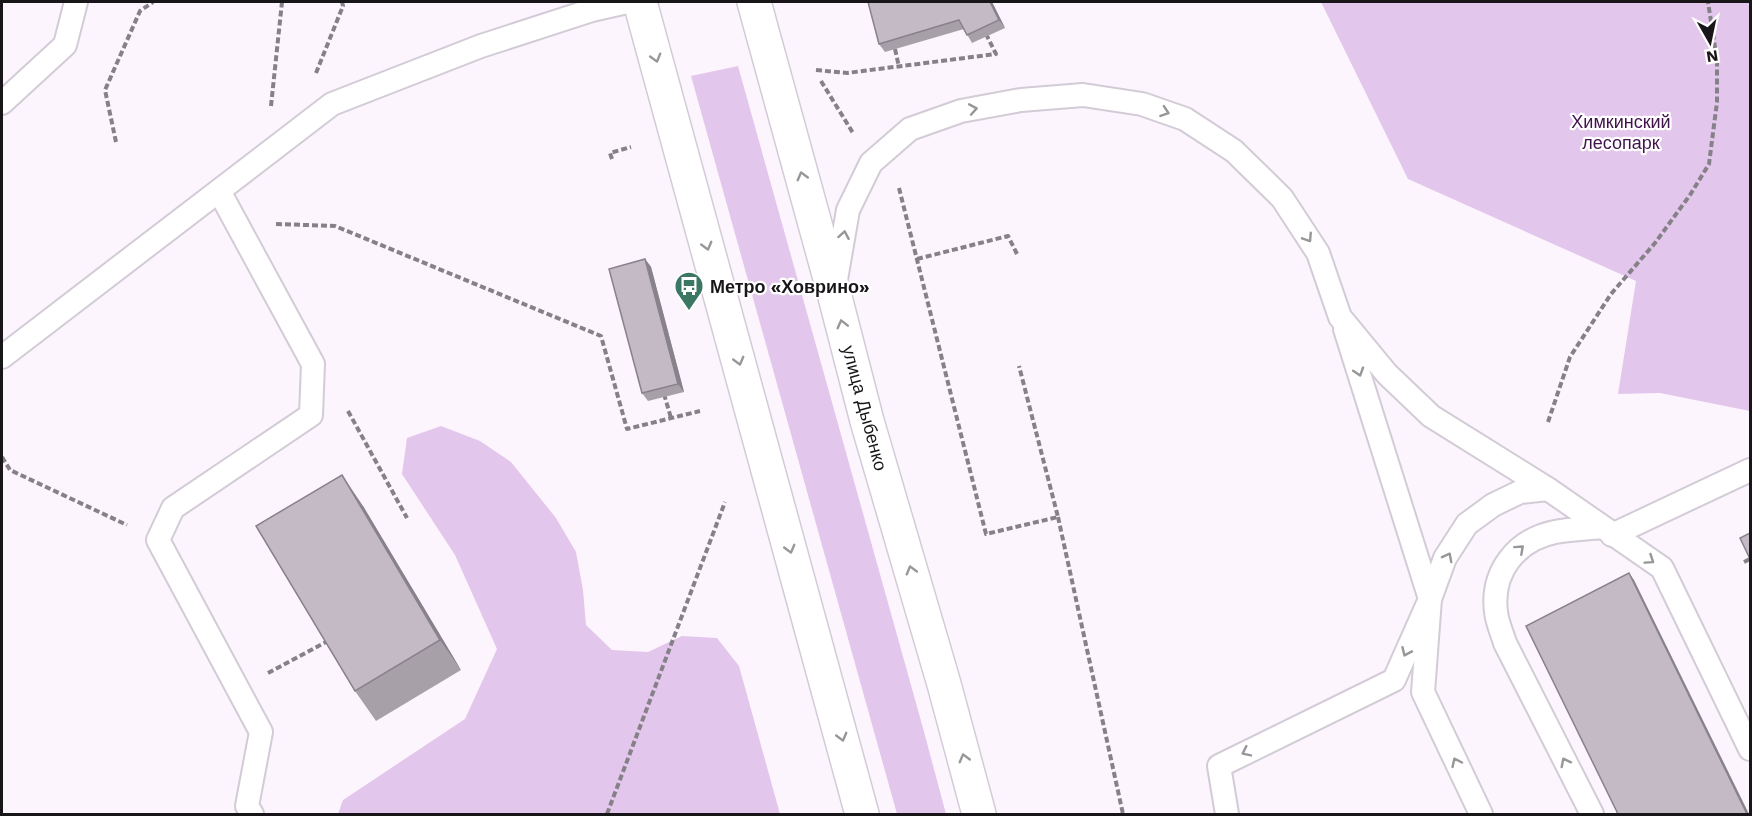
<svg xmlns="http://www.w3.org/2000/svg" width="1752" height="816" viewBox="0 0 1752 816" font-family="'Work Sans',sans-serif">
<rect width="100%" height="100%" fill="#fcf5fe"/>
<!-- green -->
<g fill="#e3c6eb">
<path d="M 1321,2 L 1750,2 L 1750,411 L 1660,393 L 1618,394 L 1636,281 L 1408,179 Z"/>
<path d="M 738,66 L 923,728 L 946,814 L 897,814 L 691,76 Z"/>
<path d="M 441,426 L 480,441 L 511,462 L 556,518 L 576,552 L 583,590 L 586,625 L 612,650 L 648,652 L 682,636 L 717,638 L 739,666 L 780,814 L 338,814 L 343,800 L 465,719 L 497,649 L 455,555 L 402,474 L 407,438 Z"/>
</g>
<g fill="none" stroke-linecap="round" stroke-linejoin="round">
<!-- service casing -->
<g stroke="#d3cbd6" stroke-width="26">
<g id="service">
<path d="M 2,103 L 65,45 L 76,2"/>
<path d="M 219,191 L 313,364 L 311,415 L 173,508 L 158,540 L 261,732 L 247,806 L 252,814"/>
<path d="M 835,285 L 848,210 L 871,163 L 910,129 L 961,111 L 1021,100 L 1083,95 L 1142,104 L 1185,119 L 1234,151 L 1282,198 L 1318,253 L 1340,317 L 1387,374 L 1431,416 L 1548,489 L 1662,568 L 1750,749"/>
<path d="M 2,357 L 332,104 L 481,46 L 592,10 L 627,2"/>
<path d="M 1612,535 L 1750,470"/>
<path d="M 1227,814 L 1219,766 L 1394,680 L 1430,599 L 1345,329"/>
<path d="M 1481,814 L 1423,692 L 1430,599 L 1445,558 L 1467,524 L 1493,505 L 1520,492 L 1548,489"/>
<path d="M 1592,814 L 1505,643 C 1502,633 1497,622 1496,612 C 1491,572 1516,540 1555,532 C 1570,529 1586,529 1602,527"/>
</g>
</g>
<!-- secondary casing -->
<g stroke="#d3cbd6" stroke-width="36">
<g id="secondary">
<path d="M 640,2 L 862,814"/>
<path d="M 754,2 L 834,293 L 867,421 L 944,684 L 979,814"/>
</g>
</g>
<!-- path -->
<g stroke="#868188" stroke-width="4" stroke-dasharray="6 3" stroke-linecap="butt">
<path d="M 895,49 L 899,67"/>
<path d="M 816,70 L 847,73 L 996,54 L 985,32"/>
<path d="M 316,73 L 343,6 L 342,2"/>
<path d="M 821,81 L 853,133"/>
<path d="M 271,106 L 282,2"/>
<path d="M 116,142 L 105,90 L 140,11 L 153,2"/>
<path d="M 612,159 L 610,153 L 631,147"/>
<path d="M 899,188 L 986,534 L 1058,517 L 1019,366"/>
<path d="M 276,224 L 335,226 L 601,336 L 627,429 L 700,411"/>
<path d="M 917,259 L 1008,236 L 1018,256"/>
<path d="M 664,394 L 671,418"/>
<path d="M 348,411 L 407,518"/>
<path d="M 1548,422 L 1570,357 L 1611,294 L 1655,243 L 1690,195 L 1709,164 L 1717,102 L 1717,60 L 1708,2"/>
<path d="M 2,457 L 10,470 L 127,525"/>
<path d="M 1058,517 L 1123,814"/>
<path d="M 1744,562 L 1750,559"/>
<path d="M 268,673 L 328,641"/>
<path d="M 607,814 L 725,502"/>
</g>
<!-- service -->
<use href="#service" stroke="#fff" stroke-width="22"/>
<!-- secondary -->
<use href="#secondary" stroke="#fff" stroke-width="33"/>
</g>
<!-- wall -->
<g fill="#a8a0a9">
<path d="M 868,2 L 992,2 L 1005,28 L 972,43 L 964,29 L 885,52 L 879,44 Z"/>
<path d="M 645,259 L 651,267 L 684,392 L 648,401 L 642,393 Z"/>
<path d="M 363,506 L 461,670 L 376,721 L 355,691 Z"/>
</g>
<!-- shaded-wall -->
<g fill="#88828a">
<path d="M 990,2 L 992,2 L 1005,28 L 999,20 Z"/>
<path d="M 645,259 L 651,267 L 684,392 L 678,384 Z"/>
<path d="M 342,475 L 363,506 L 461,670 L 440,640 Z"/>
<path d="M 1629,573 L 1634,580 L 1749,814 L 1747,814 Z"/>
</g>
<!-- building -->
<g fill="#c3bac5" stroke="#88828a" stroke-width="1.5">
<path d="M 868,2 L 990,2 L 999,20 L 967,35 L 959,20 L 879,44 Z"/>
<path d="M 645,259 L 678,384 L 642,393 L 609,269 Z"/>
<path d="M 342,475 L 440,640 L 355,691 L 256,526 Z"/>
<path d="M 1750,533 L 1750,559 L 1740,538 Z"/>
<path d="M 1629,573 L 1747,814 L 1618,814 L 1526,626 Z"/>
</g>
<!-- one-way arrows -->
<defs><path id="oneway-chevron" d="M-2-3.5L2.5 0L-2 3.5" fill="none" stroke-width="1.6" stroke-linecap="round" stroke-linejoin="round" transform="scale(1.5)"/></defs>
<g stroke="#989698">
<use href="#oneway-chevron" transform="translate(656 58) rotate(74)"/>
<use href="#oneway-chevron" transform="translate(973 109) rotate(-10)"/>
<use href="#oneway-chevron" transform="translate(1165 112) rotate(19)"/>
<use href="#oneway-chevron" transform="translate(802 176) rotate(-105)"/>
<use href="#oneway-chevron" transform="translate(844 235) rotate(-80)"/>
<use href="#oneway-chevron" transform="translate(1308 238) rotate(57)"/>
<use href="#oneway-chevron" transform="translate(707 246) rotate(75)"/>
<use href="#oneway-chevron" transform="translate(842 324) rotate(-104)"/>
<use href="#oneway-chevron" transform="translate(739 361) rotate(75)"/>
<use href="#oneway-chevron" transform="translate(1359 372) rotate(72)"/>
<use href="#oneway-chevron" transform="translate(790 549) rotate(75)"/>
<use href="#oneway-chevron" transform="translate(1520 549) rotate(-42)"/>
<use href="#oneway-chevron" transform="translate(1448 557) rotate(-62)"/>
<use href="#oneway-chevron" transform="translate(1650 560) rotate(34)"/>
<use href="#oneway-chevron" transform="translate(911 570) rotate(-106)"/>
<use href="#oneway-chevron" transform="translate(1406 652) rotate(114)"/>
<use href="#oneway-chevron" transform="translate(842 737) rotate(75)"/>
<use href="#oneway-chevron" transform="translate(1246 752) rotate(154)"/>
<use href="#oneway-chevron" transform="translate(964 758) rotate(-105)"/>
<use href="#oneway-chevron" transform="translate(1456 762) rotate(-115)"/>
<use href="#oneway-chevron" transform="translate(1565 762) rotate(-117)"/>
</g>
<!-- icons -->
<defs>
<g id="bus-pin" transform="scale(1.5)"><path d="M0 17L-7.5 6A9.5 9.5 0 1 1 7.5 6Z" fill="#3b7762" stroke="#fff"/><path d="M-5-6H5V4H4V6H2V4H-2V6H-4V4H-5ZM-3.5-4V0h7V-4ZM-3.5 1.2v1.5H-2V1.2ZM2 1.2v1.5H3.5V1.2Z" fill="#fff"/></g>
</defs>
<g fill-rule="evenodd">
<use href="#bus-pin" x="689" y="286"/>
</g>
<g text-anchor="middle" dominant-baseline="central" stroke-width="4.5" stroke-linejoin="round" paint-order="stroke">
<!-- park labels -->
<g font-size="18" fill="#40134c" stroke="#fff">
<text x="1621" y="121">Химкинский<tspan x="1621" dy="21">лесопарк</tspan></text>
</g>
<!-- poi labels -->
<g font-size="18" font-weight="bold" fill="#19161a" stroke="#fff" text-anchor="start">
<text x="710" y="286">Метро «Ховрино»</text>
</g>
<!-- street labels -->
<g font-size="18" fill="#19161a" stroke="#fff">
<text transform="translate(865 408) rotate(75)">улица Дыбенко</text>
</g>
</g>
<!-- border -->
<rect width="1752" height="816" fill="none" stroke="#19161a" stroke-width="6"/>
<!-- north arrow -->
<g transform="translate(1710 42) rotate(171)" stroke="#ffffff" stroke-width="4.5" paint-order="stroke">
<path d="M0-4.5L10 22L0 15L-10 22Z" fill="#19161a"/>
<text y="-9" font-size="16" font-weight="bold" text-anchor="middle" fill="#19161a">N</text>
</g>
</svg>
